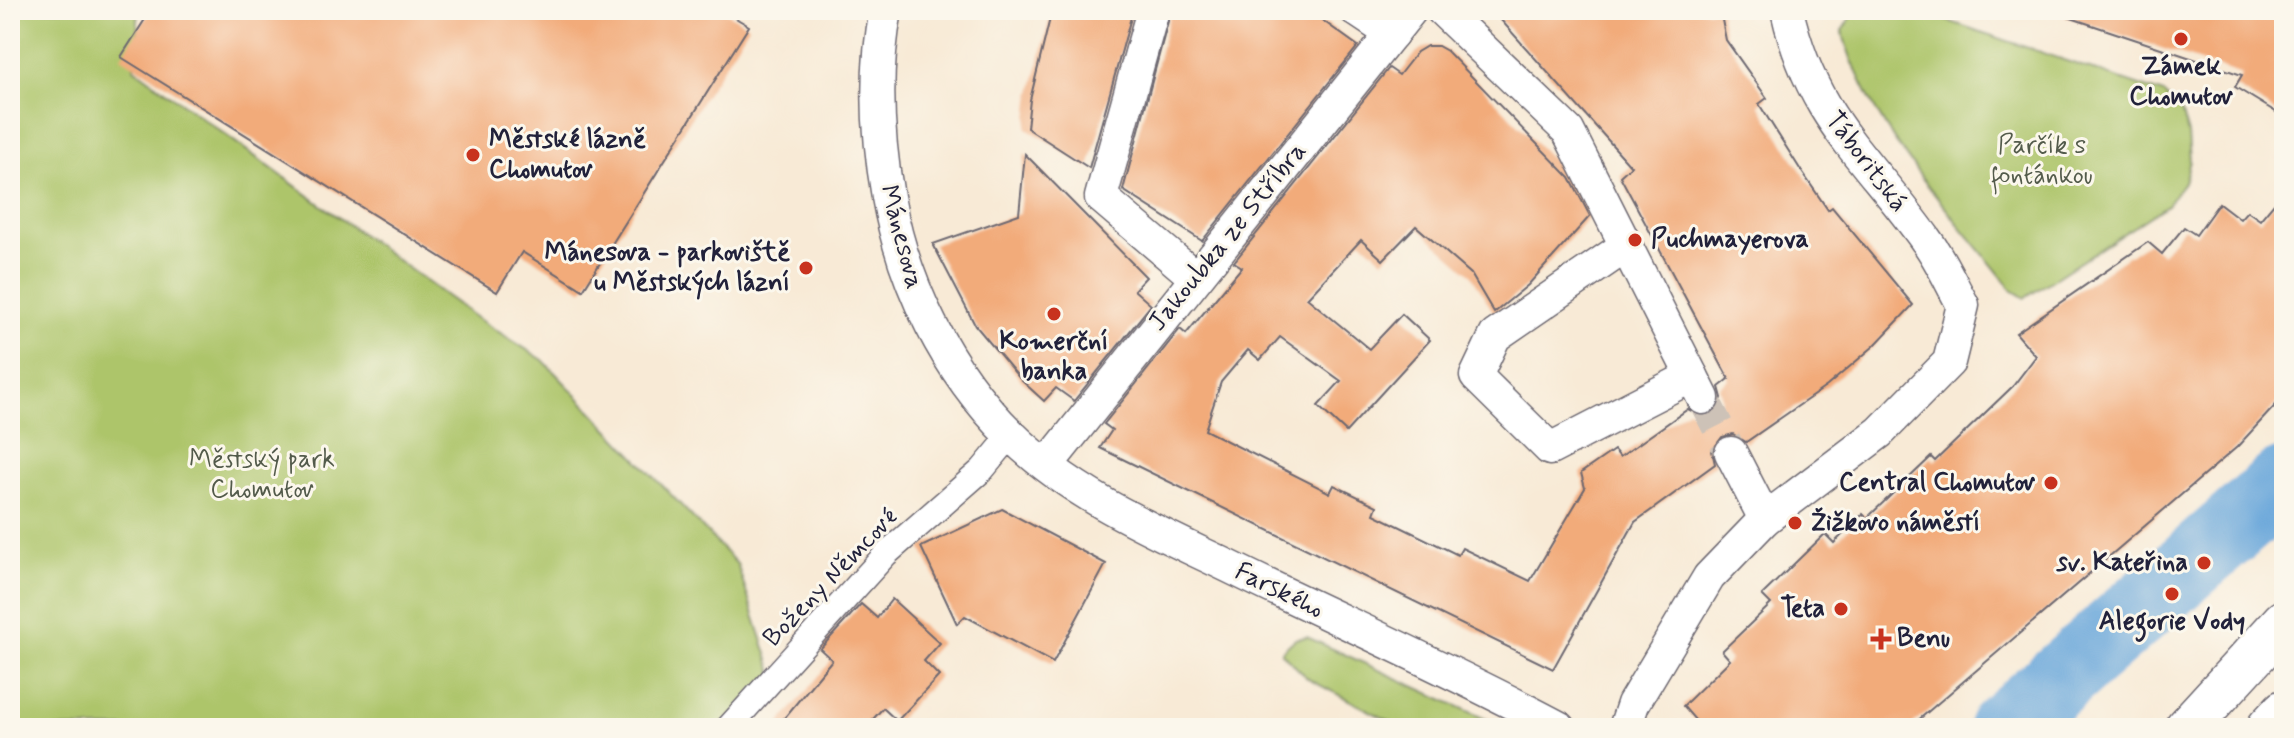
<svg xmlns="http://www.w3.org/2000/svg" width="2294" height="738" viewBox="0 0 2294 738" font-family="Mynerve,sans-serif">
<rect width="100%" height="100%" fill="#fbf7ec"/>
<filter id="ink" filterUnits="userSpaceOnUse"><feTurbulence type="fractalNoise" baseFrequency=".0125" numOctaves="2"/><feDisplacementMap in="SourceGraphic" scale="16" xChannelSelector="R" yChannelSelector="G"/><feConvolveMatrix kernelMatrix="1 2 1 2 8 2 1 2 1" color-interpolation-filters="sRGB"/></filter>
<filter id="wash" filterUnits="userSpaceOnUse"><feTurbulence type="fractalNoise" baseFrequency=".006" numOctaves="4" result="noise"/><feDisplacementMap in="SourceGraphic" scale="32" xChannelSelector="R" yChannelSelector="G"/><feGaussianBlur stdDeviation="1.8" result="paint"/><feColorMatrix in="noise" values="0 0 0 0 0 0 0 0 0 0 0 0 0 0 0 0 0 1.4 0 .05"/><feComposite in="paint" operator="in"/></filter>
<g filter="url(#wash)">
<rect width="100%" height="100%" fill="#f8ead6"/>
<!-- green -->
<g fill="#adc56a" stroke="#687452" stroke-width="2">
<path d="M 10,10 L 139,10 L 134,68 L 475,317 L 543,360 L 737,564 L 775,678 L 728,728 L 10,728 Z"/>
<path d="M 1855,10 L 1916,10 L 2164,94 L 2181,111 L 2188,134 L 2190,161 L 2184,182 L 2167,205 L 2025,298 L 2012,290 C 1949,209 1870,131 1842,31 Z"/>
<path d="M 1307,637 L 1505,728 L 1403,728 L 1308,679 L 1281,652 L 1295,639 Z"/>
</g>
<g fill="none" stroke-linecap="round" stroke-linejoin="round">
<!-- river -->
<path stroke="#68a6da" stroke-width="72" d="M 2004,728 L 2284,483"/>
</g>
<g id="blocks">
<!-- building -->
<g fill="#f2ab7a">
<path d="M 151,10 L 722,10 L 749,26 L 583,290 L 522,252 L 497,292 L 121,57 Z"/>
<path d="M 1052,10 L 1133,10 L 1089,168 L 1027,128 L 1030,100 Z"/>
<path d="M 1171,10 L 1308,10 L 1358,46 L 1202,241 L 1123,190 Z"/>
<path d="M 1492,10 L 1720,10 L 1726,40 L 1767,98 L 1759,104 L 1800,169 L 1828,210 L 1832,207 L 1913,305 L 1874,346 L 1827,386 L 1746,442 L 1733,434 L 1722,437 L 1712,451 L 1715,464 L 1635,522 L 1553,669 L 1100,448 L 1112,430 L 1104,424 L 1180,329 L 1186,334 L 1242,267 L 1234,262 L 1389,68 L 1399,75 L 1417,52 L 1427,46 L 1438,46 L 1447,51 L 1570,178 L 1590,216 L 1528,285 L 1494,313 L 1471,274 L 1416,226 L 1383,260 L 1361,240 L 1307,298 L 1369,349 L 1402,314 L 1430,340 L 1346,432 L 1318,406 L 1341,381 L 1280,337 L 1260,360 L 1248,350 L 1221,382 L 1205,430 L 1330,493 L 1334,485 L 1377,506 L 1374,514 L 1458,555 L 1462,548 L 1530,581 L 1585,488 L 1581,473 L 1614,450 L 1620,457 L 1688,409 L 1703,417 L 1718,409 L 1722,398 L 1719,387 L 1729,379 L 1620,176 L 1631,166 Z"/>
<path d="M 2066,10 L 2284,10 L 2284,117 L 2235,87 L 2242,75 L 2065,16 Z"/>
<path d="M 1025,154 L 1146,277 L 1134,290 L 1151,305 L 1074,401 L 1056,388 L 1044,401 L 1021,380 L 975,325 L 933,244 L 1019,214 Z"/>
<path d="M 2284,191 L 2284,396 L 2237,447 L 1909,728 L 1702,728 L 1683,706 L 1730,660 L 1722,651 L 1771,604 L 1762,595 L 1825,534 L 1834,543 L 1863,514 L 1867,518 L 1931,457 L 1935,461 L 2013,386 L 2036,356 L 2016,333 L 2148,242 L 2162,254 L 2184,227 L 2196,235 L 2219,203 L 2240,219 L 2247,211 L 2260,220 Z"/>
<path d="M 1002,509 L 1106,564 L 1053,663 L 965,616 L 957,624 L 921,547 Z"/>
<path d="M 892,599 L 940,643 L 924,661 L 939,676 L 897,721 L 883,708 L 865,728 L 776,728 L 832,660 L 820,649 L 861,604 L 877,618 Z"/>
</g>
</g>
</g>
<g filter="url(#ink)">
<use href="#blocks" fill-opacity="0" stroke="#6d6871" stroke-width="2"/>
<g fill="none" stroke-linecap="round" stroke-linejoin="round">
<!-- minor-tunnel -->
<path stroke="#cdc2b7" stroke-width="32" stroke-dasharray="32 16" stroke-linecap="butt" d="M 1703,398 L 1731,453"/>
<!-- pedestrian casing -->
<g stroke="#6d6871" stroke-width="27">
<path id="pedestrian" d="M 728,728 L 886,554 L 982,470 L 1011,435"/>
</g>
<!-- minor casing -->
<g stroke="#6d6871" stroke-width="35">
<g id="minor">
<path d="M 886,10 C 874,71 877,135 888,197 C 904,285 946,371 1011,435 C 1070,494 1153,530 1228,566 C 1338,620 1452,670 1560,728"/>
<path d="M 1153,10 L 1101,197 L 1195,277"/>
<path d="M 1356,10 L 1392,34"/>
<path d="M 1442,10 L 1568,131 L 1703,398"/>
<path d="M 1626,246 L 1495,336 L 1476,376 L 1550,449 L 1692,376"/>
<path d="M 1731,453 L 1765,519"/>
<path d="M 1047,465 L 1411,10"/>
<path d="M 1625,728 L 1633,704 L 1709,577 L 1765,519 L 1880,432 L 1949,362 L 1963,305 C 1951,284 1941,260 1926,240 C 1866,156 1811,118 1787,10"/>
</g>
</g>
<!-- secondary casing -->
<g stroke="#6d6871" stroke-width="47">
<g id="secondary">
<path d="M 2187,728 L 2284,622"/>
<path d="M 2269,728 L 2284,712"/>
</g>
</g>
<!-- pedestrian -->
<use href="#pedestrian" stroke="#fff" stroke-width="24"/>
<!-- minor -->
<use href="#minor" stroke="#fff" stroke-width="32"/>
<!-- secondary -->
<use href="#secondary" stroke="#fff" stroke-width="44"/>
</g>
</g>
<!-- markers -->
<g fill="#c8321e" stroke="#fbf7ec" stroke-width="3">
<circle cx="2181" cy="39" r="8"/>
<circle cx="473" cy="155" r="8"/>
<circle cx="1635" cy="240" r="8"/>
<circle cx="806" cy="268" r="8"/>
<circle cx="1054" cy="314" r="8"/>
<circle cx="2051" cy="483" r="8"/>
<circle cx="1795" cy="523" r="8"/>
<circle cx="2204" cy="563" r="8"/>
<circle cx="2172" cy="594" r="8"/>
<circle cx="1841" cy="609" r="8"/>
<path d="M1877 627h8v8h8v8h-8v8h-8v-8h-8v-8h8z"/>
</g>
<g text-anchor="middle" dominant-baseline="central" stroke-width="6" stroke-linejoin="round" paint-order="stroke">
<!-- poi labels -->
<g font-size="26" font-weight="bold" fill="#22223b" stroke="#fbf7ec" text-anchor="start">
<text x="2181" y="67" text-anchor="middle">Zámek<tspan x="2181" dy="30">Chomutov</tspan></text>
<text x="489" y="140">Městské lázně<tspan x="489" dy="30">Chomutov</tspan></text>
<text x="1651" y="240">Puchmayerova</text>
<text x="790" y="253" text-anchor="end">Mánesova - parkoviště<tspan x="790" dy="30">u Městských lázní</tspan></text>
<text x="1054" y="342" text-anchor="middle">Komerční<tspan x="1054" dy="30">banka</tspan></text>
<text x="2035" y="483" text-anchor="end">Central Chomutov</text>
<text x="1811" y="523">Žižkovo náměstí</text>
<text x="2188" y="563" text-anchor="end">sv. Kateřina</text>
<text x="1825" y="609" text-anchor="end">Teta</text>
<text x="2172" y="622" text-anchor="middle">Alegorie Vody</text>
<text x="1897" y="639">Benu</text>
</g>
<!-- park labels -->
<g font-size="26" fill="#535b4b" stroke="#fbf7ec">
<text x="2042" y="146">Parčík s<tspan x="2042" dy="30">fontánkou</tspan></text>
<text x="262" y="460">Městský park<tspan x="262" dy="30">Chomutov</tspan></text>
</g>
<!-- street labels -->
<g font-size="26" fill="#22223b" stroke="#fbf7ec">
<text transform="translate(1866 162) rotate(53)">Táboritská</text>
<text transform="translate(901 237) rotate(75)">Mánesova</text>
<text transform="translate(1228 237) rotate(-51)">Jakoubka ze Stříbra</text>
<text transform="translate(831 578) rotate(-46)">Boženy Němcové</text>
<text transform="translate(1279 591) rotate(26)">Farského</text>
</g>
</g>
<!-- margin -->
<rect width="2294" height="738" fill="none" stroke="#fbf7ec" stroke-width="40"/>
</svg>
